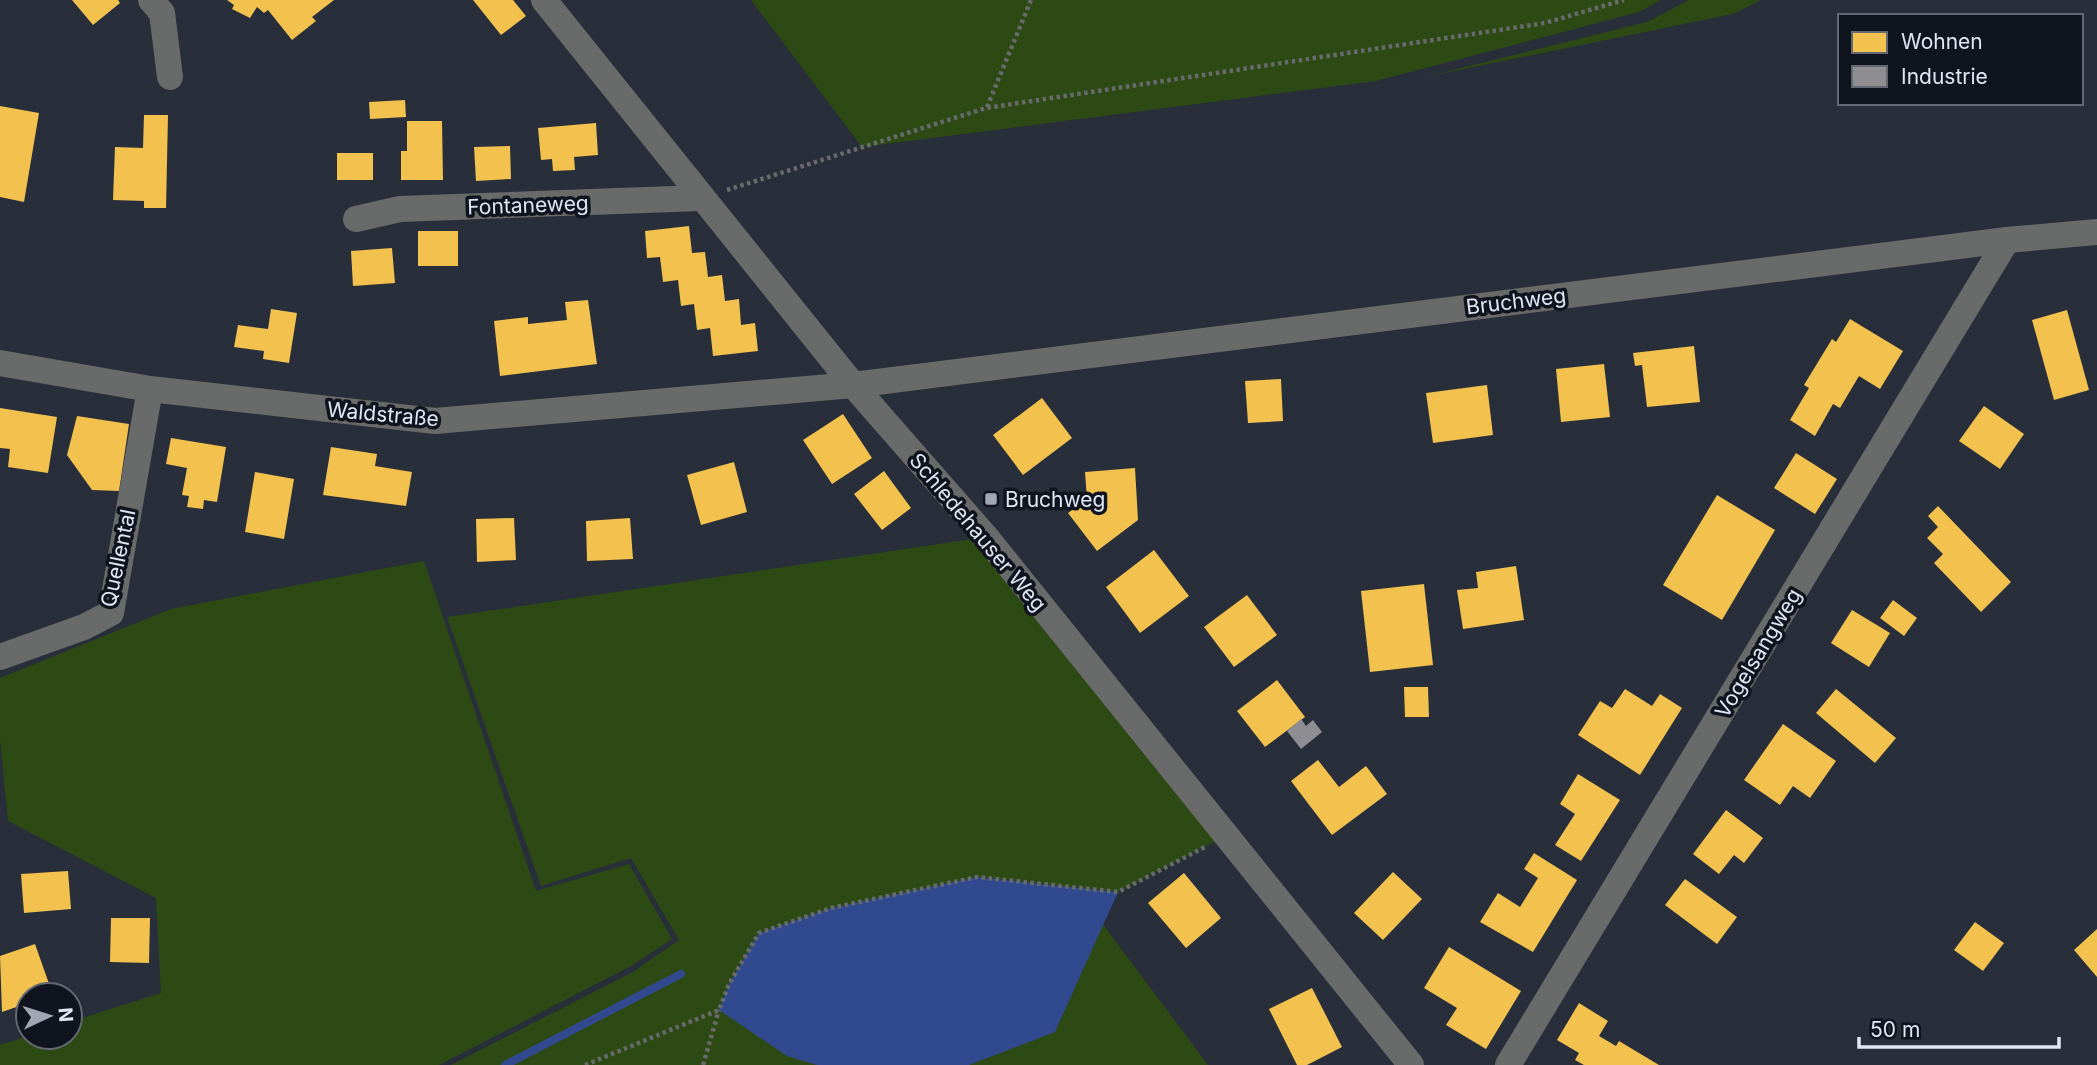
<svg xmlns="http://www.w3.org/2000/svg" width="2097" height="1065" viewBox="0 0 2097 1065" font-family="Inter,sans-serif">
<rect width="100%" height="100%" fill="#292f3a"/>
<!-- green -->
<g fill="#2d4a15">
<path d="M 751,0 L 1661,0 L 1639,12 L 1376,81 L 862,147 Z"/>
<path d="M 1689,0 L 1761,0 L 1733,14 L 1425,77 L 1647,22 Z"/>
<path d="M 986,537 L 1225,836 L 1090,907 L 1208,1065 L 451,1065 L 633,972 L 679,940 L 631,858 L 541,886 L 447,617 Z"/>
<path d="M 424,561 L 536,891 L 629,864 L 672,939 L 631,966 L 439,1065 L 0,1065 L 0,1045 L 28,1036 L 70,1037 L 70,1022 L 161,993 L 156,898 L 8,821 L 0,739 L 0,678 L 171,609 Z"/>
</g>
<!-- water -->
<path fill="#314a8f" d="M 977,877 L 1118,892 L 1055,1032 L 969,1065 L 817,1065 L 787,1056 L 719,1010 L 729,984 L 759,933 L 831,908 Z"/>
<!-- homes -->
<g fill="#f2c14e">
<path d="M 72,0 L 118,0 L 120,3 L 93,25 Z"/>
<path d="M 227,0 L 334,0 L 312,17 L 316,21 L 292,40 L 268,10 L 264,13 L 257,7 L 250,18 L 232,9 L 234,5 Z"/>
<path d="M 473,0 L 513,0 L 526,16 L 501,35 Z"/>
<path d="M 405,100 L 406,117 L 370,119 L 369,102 Z"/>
<path d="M 0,106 L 39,113 L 24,202 L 0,197 Z"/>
<path d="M 144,115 L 168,115 L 166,208 L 144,208 L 144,201 L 113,200 L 115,147 L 143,148 Z"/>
<path d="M 407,121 L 442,121 L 443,180 L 401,180 L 401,151 L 407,151 Z"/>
<path d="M 596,123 L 598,155 L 574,157 L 575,170 L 553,171 L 552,159 L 541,160 L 538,128 Z"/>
<path d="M 510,146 L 511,179 L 476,181 L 474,147 Z"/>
<rect x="337" y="153" width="36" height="27"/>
<path d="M 689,226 L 692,253 L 705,252 L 708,277 L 722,275 L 725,301 L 739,299 L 741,325 L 755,323 L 758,351 L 713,356 L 710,328 L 697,330 L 694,304 L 681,306 L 678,280 L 663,282 L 660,257 L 647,258 L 645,231 Z"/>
<rect x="418" y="231" width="40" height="35"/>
<path d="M 392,248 L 395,283 L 353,286 L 351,251 Z"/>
<path d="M 588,300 L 597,364 L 500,376 L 494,321 L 528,317 L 528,324 L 567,320 L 565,302 Z"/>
<path d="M 271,309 L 297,313 L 289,363 L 263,359 L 264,351 L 234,347 L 238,325 L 268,329 Z"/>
<path d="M 2067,310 L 2089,390 L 2054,400 L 2032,320 Z"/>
<path d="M 1850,319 L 1903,351 L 1880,389 L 1859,376 L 1840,408 L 1833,404 L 1815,436 L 1790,420 L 1809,388 L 1804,385 L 1832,339 L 1836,342 Z"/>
<path d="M 1694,346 L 1700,402 L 1647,407 L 1642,365 L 1635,366 L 1633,353 Z"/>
<path d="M 1604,364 L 1610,417 L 1561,422 L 1556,369 Z"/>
<path d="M 1281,379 L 1283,421 L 1248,423 L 1245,381 Z"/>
<path d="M 1487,385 L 1493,435 L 1433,443 L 1426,393 Z"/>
<path d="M 1042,398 L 1072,438 L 1023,475 L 993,435 Z"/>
<path d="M 1984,406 L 2024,434 L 2000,469 L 1959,441 Z"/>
<path d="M 0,408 L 57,417 L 48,473 L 8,467 L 10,449 L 0,448 Z"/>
<path d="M 843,414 L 872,458 L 832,484 L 803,440 Z"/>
<path d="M 77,416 L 129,424 L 119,491 L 92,490 L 67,455 Z"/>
<path d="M 171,438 L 226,447 L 217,502 L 204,500 L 203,509 L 187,507 L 189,496 L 182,495 L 187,468 L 166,464 Z"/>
<path d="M 331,447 L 377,454 L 375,466 L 412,472 L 406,506 L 323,495 Z"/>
<path d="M 1796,453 L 1837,479 L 1815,514 L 1774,488 Z"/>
<path d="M 734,462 L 747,512 L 701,525 L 687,475 Z"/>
<path d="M 1135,468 L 1138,520 L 1097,551 L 1068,513 L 1087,499 L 1085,472 Z"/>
<path d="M 884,471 L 911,508 L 882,530 L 854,494 Z"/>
<path d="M 255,472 L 294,479 L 284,539 L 245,532 Z"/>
<path d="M 1717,495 L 1775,530 L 1722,620 L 1663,585 Z"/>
<path d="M 1938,506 L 2011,582 L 1981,612 L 1934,563 L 1943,554 L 1927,538 L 1938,527 L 1928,516 Z"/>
<path d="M 514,518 L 516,560 L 477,562 L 476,519 Z"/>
<path d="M 630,518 L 633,559 L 587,561 L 586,521 Z"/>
<path d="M 1154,550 L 1189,596 L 1140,633 L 1106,587 Z"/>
<path d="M 1516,566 L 1524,620 L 1463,629 L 1457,590 L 1478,588 L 1476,572 Z"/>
<path d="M 1424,584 L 1433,665 L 1370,672 L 1361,591 Z"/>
<path d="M 1247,595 L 1277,635 L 1234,667 L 1204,627 Z"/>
<path d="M 1893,600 L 1917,618 L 1904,636 L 1880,618 Z"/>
<path d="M 1852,610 L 1890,633 L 1869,667 L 1831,643 Z"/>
<path d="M 1277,680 L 1305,717 L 1265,747 L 1237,711 Z"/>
<path d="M 1404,687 L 1428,687 L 1429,717 L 1405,717 Z"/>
<path d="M 1625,689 L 1652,706 L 1660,694 L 1682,708 L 1640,775 L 1578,735 L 1600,701 L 1612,708 Z"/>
<path d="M 1836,689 L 1896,738 L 1875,763 L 1816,713 Z"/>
<path d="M 1783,724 L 1836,761 L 1810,798 L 1793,786 L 1780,805 L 1744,780 Z"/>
<path d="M 1318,760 L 1339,787 L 1366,766 L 1387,794 L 1332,835 L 1291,781 Z"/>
<path d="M 1578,774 L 1620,800 L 1581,861 L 1555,845 L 1575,814 L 1560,804 Z"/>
<path d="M 1726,810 L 1763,838 L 1744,863 L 1734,855 L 1719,874 L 1693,854 Z"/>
<path d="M 1534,853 L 1577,880 L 1533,952 L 1480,922 L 1498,893 L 1520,907 L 1538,878 L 1524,869 Z"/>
<path d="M 68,871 L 71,909 L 24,913 L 21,874 Z"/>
<path d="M 1393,872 L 1422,899 L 1383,940 L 1354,913 Z"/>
<path d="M 1184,873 L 1221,918 L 1186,948 L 1148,903 Z"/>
<path d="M 1685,879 L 1737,917 L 1717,944 L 1665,905 Z"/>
<path d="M 111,918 L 150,918 L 149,963 L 110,962 Z"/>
<path d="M 1975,922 L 2004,943 L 1983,971 L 1954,950 Z"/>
<path d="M 2097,929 L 2097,977 L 2074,950 Z"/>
<path d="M 35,944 L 53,995 L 28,995 L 28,1003 L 2,1012 L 0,956 Z"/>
<path d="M 1449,947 L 1521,991 L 1486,1049 L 1446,1025 L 1457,1008 L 1424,988 Z"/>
<path d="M 1312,988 L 1342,1047 L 1307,1065 L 1297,1065 L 1269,1009 Z"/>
<path d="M 1579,1003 L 1608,1021 L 1599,1036 L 1616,1046 L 1619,1041 L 1659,1065 L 1584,1065 L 1575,1060 L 1579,1053 L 1557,1040 Z"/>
</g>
<!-- industry -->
<path fill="#8d8d92" d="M 1301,719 L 1306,726 L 1313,720 L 1322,732 L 1301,749 L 1287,731 Z"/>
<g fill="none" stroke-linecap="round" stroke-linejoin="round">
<!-- stream -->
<path stroke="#314a8f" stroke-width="8" d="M 505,1065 L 681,974"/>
<!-- path -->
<g stroke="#686a6c" stroke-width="4.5" stroke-dasharray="3.5 3.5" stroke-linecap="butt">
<path d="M 987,107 L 1031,0"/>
<path d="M 727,190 L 986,108 L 1545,23 L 1624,0"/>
<path d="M 585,1065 L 719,1010 L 729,984 L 759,933 L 831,908 L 977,877 L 1118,892 L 1205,847"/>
<path d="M 703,1065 L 719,1010"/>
</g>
<!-- minor -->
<g stroke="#696b6a" stroke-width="26">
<path d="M 151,0 L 162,13 L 170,77"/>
<path d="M 544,0 L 853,385 L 986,537 L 1411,1065"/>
<path d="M 356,219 L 400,209 L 701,198"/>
<path d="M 0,363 L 150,389 L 435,421 L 853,385 L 2007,240 L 2097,232"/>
<path d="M 0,657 L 84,627 L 111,613 L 150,389"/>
<path d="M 1508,1065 L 2007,240"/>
</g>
</g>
<!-- markers -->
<rect fill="#a0a6b2" stroke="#10141e" stroke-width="2.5" x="984" y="492" width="14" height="14" rx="3.5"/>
<g text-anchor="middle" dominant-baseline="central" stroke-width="7" stroke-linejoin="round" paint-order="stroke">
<!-- street labels -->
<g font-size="21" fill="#e0e6f3" stroke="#10141e">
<text transform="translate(528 205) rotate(-2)">Fontaneweg</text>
<text transform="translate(1516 301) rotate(-7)">Bruchweg</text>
<text transform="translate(383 414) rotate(5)">Waldstraße</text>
<text transform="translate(978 532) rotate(50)">Schledehauser Weg</text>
<text transform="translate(118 558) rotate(-78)">Quellental</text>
<text transform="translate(1758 653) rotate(-59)">Vogelsangweg</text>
</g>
<!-- poi labels -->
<g font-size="21" fill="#e0e6f3" stroke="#10141e" text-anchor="start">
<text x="1005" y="499">Bruchweg</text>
</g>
</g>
<!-- legend -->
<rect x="1838" y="14" width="245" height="91" fill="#10141e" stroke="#636873" stroke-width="2"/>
<rect x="1852" y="32" width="35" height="21" fill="#f2c14e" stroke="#636873" stroke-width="2"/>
<text x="1901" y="49" font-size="21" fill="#e0e6f3">Wohnen</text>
<rect x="1852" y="66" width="35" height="21" fill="#8d8d92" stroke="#636873" stroke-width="2"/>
<text x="1901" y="84" font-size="21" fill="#e0e6f3">Industrie</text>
<!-- north arrow -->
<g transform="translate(49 1016) rotate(86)"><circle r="33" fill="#10141e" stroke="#636873" stroke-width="2"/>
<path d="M0-5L12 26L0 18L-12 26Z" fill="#a0a6b2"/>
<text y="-10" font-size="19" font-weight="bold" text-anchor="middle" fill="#e0e6f3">N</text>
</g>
<!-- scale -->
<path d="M1859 1037v10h200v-10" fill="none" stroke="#e0e6f3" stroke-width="3.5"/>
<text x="1870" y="1037" font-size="21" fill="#e0e6f3" stroke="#10141e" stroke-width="5" paint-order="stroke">50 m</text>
</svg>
